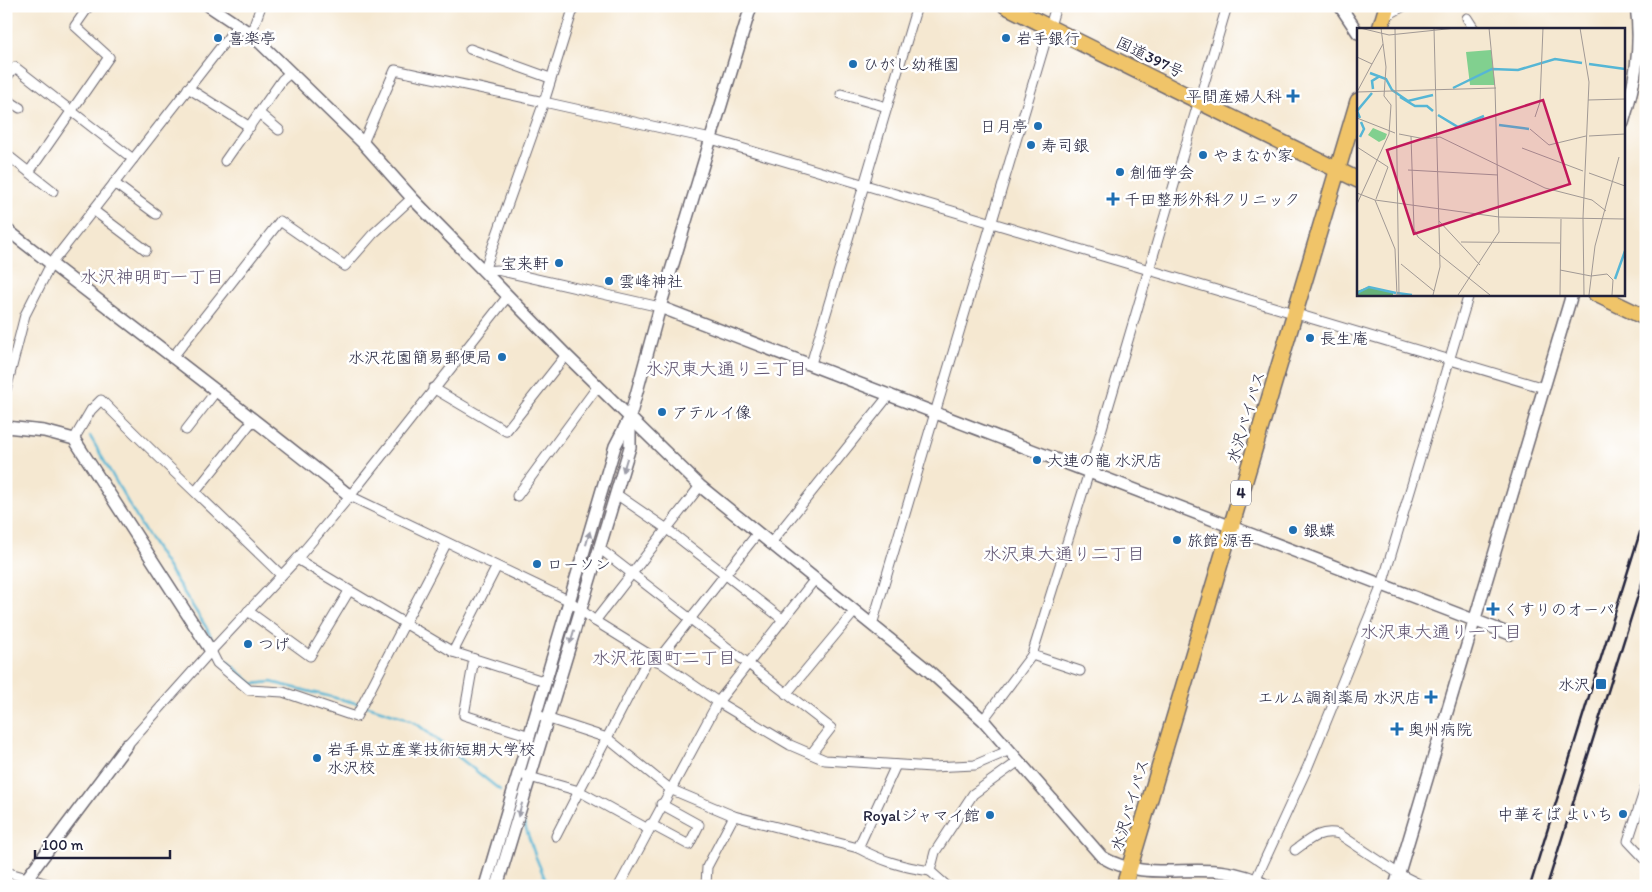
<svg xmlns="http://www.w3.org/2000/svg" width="1652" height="892" viewBox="0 0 1652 892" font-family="Itim,'Klee One',sans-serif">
<rect width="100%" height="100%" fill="#fff"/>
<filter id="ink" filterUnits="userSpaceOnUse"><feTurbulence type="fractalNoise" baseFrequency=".02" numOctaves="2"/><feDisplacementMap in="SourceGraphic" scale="10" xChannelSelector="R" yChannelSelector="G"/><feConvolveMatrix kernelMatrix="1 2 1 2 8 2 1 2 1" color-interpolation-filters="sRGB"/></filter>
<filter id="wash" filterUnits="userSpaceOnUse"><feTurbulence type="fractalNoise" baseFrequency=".0096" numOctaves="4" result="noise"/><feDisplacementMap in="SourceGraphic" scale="20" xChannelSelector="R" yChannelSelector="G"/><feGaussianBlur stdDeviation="1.12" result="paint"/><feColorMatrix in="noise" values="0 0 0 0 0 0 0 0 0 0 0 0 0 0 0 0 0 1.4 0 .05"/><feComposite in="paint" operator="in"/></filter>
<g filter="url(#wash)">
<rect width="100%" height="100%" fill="#f5e8d1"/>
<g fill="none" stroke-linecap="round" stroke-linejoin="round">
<!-- stream -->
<g stroke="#56b6d5" stroke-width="2.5">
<path d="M 90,436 L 142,527 L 206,627 L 221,656 L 253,684 L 271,682 L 360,704"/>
<path d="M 365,705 L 403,717 L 417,724 L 500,790"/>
<path d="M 524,823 L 535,855 L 548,886"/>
</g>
</g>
</g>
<g filter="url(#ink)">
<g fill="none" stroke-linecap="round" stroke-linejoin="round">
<!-- minor casing -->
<g stroke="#6c6770" stroke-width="11">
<g id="minor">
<path d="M 574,6 L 544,102 L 711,139 L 1544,388"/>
<path d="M 1384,17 L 1404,6"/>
<path d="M 1467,18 L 1474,29"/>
<path d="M 251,34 L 261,6"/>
<path d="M 470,49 L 550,78"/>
<path d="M 6,78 L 15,67 L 133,159"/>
<path d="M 188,88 L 250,127"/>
<path d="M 841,94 L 887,107"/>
<path d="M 6,99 L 20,108"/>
<path d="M 259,113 L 279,130"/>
<path d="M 363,143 L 395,70 L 544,102 L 484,271 L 497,270 L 660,307"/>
<path d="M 6,154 L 53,191"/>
<path d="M 225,161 L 282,80 L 290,73"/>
<path d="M 29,172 L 109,57 L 75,26 L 89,6"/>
<path d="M 114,183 L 156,214"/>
<path d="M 93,210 L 146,250"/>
<path d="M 172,358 L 280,221 L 345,266 L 373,234 L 412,198"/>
<path d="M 811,364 L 917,6"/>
<path d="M 433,388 L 506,431 L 566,355"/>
<path d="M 6,390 L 25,315 L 51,264 L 238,25"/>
<path d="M 186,430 L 217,390"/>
<path d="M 74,439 L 91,410 L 101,400 C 160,460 221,516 281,575"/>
<path d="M 196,491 L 254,419"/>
<path d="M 616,494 L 667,529 L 781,618"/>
<path d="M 350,496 L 570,601 L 595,621 L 650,655 L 718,702 L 790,745 L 825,760 L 932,767 L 975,765 L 1010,750"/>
<path d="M 517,496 L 598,386"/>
<path d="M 770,544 L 890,394"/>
<path d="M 599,548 L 831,728 L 811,754"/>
<path d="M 297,559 L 453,652 L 546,682"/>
<path d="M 248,611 L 310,656 L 349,591"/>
<path d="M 595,621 L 700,486"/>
<path d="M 872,625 L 1056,6"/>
<path d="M 211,651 L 297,559 L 350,496 L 508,296"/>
<path d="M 453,652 L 496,568"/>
<path d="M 1032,655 L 1080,671"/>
<path d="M 474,659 L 464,715 L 530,736"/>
<path d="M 657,661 L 757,534"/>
<path d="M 786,694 L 855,611"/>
<path d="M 537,715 L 607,738 L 650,655"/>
<path d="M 983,720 L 1032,655 L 1089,472 L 1227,6"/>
<path d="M 127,745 L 211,651 L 217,663 L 249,690 L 283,692 L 356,717 L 446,544"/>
<path d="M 896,765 L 858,848 C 882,861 903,867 930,871"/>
<path d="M 519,774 L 579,791 L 556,836"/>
<path d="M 1646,786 L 1628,841 L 1646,860"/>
<path d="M 650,824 L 689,845 L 699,825 L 661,804"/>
<path d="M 648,829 L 579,791 L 607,738 L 670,789 L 734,816 L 858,848"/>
<path d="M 1295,850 C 1309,840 1320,829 1339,834 L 1399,874 L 1423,886"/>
<path d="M 6,872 L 55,886"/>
<path d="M 706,885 L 707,867 L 734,816"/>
<path d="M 619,886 L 718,702 L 815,579"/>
<path d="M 947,886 L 930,871 L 935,852 L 973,794 L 1019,761"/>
<path d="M 1249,886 L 1256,879 L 1308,766 L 1382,585 L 1469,294"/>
</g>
</g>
<!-- tertiary casing -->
<g stroke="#6c6770" stroke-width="14">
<g id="tertiary">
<path d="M 209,6 L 251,34 L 363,143 L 412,198 L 566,355 L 700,486 L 929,671 L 983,720 L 1102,857 C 1154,888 1211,853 1267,886"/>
<path d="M 1340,6 L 1358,33"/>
<path d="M 1623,123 C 1635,83 1642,48 1636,6"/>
<path d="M 6,229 C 121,318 237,405 350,496"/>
<path d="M 660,307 L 1510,634"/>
<path d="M 6,427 L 44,431 L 74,439 L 211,651"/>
<path d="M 24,886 L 27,878 L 127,745"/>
<path d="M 485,886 L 615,446 L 630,417 L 660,307 L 751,6"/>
<path d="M 497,886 L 630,447 L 630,419"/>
<path d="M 1395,886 L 1572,294"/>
</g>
</g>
<!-- trunk casing -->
<g stroke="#6c6770" stroke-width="18">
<g id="trunk">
<path d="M 1006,6 L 1358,180"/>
<path d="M 1380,29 L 1387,6"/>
<path d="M 1596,294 L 1646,318"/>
<path d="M 1124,886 L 1358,101"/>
</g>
</g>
<!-- minor -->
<use href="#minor" stroke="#fff" stroke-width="9"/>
<!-- tertiary -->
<use href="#tertiary" stroke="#fff" stroke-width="11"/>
<!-- trunk -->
<use href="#trunk" stroke="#f0c469" stroke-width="15"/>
<!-- rail -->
<g stroke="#22223b" stroke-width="2.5">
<path d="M 1530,886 L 1646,513"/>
<path d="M 1547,886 L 1646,570"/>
</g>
</g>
<!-- one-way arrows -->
<defs><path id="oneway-solid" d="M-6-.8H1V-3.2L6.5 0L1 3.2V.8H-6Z" transform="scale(1.25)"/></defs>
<g fill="#9c9ca7">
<use href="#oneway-solid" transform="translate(625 465) rotate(107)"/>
<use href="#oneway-solid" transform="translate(588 538) rotate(-74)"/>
<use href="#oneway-solid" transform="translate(572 637) rotate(107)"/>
<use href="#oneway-solid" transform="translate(520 810) rotate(107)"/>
</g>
</g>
<!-- markers -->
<g fill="#1f6fb2" stroke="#fff" stroke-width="2">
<circle cx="218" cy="38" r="5"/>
<circle cx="1006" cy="38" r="5"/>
<circle cx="853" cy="64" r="5"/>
<path d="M1290.5 88.5h5v5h5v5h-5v5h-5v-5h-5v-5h5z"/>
<circle cx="1038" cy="126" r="5"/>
<circle cx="1031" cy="145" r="5"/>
<circle cx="1203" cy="155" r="5"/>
<circle cx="1120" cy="172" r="5"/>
<path d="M1110.5 191.5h5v5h5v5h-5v5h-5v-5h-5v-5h5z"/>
<circle cx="559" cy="263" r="5"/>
<circle cx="609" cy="281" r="5"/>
<circle cx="1310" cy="338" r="5"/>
<circle cx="502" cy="357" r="5"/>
<circle cx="662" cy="412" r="5"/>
<circle cx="1037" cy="460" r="5"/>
<circle cx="1293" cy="530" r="5"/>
<circle cx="1177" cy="540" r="5"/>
<circle cx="537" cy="564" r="5"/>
<path d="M1490.5 601.5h5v5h5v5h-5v5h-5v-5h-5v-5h5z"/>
<circle cx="248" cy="644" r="5"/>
<rect x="1595" y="678" width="12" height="12" rx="2.5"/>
<path d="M1428.5 689.5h5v5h5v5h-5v5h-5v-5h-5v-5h5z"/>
<path d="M1394.5 721.5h5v5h5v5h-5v5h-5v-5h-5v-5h5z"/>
<circle cx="317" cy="758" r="5"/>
<circle cx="1623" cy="814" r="5"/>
<circle cx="990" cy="815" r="5"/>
</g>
<g text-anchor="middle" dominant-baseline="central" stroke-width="5" stroke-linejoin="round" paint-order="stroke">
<!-- shield labels -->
<rect fill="#fff" stroke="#646476" stroke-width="1" x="1231" y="480.5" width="20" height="25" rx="4"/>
<g font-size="15" font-weight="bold" fill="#22223b">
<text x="1241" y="493">4</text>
</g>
<!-- poi labels -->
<g font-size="16" fill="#22223b" stroke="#fff" text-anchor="start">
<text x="228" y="38">喜楽亭</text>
<text x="1016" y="38">岩手銀行</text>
<text x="863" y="64">ひがし幼稚園</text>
<text x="1282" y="96" text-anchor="end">平間産婦人科</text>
<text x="1028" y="126" text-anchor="end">日月亭</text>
<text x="1041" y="145">寿司銀</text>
<text x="1213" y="155">やまなか家</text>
<text x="1130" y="172">創価学会</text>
<text x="1124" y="199">千田整形外科クリニック</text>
<text x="549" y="263" text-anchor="end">宝来軒</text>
<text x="619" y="281">雲峰神社</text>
<text x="1320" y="338">長生庵</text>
<text x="492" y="357" text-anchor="end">水沢花園簡易郵便局</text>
<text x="672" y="412">アテルイ像</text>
<text x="1047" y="460">大連の龍 水沢店</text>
<text x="1303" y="530">銀蝶</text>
<text x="1187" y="540">旅館 源吾</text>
<text x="547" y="564">ローソン</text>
<text x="1503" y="609">くすりのオーパ</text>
<text x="258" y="644">つげ</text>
<text x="1590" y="684" text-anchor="end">水沢</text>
<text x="1421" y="697" text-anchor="end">エルム調剤薬局 水沢店</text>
<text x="1408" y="729">奥州病院</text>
<text x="327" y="749">岩手県立産業技術短期大学校<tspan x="327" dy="18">水沢校</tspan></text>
<text x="1613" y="814" text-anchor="end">中華そば よいち</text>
<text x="980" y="815" text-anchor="end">Royalジャマイ館</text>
</g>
<!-- street labels -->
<g font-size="16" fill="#22223b" stroke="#fff">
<text transform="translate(1150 57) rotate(26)">国道397号</text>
<text transform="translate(1246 417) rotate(-73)">水沢バイパス</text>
<text transform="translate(1130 805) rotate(-73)">水沢バイパス</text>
</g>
<!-- neighbourhood labels -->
<g font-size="18" fill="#5e526f" stroke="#fff">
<text x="152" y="277">水沢神明町一丁目</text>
<text x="726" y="369">水沢東大通り三丁目</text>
<text x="1064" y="554">水沢東大通り二丁目</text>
<text x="1441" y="632">水沢東大通り一丁目</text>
<text x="664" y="658">水沢花園町二丁目</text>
</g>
</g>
<!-- overview -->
<g transform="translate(1357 28)">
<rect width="268" height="268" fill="#f5e8d1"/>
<path d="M 134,22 L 138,57 L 113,57 L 109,24 ZM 16,100 L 30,106 L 28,111 L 22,114 L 11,107 Z" fill="#81d08f"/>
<path d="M 11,259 L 36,264 L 36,267 L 0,267 L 0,263 Z" fill="#68b27a"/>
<path fill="none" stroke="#56b6d5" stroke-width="2.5" d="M 232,36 L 268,41M 13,45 L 29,51 L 35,62 L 51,73 L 76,67M 96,60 L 135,41 L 161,42 L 198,31 L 225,35M 16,61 L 15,53 L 23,48M 43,69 L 58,78 L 70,78 L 76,83M 81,87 L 101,99 L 127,88M 3,90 L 0,83 L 15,65M 142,97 L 172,101M 3,109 L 7,101 L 4,94M 258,251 L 268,223M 0,265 L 12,259 L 39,265M 40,265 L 55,267"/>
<path fill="none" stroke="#a19995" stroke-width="1" d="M 3,0 L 32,7 L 99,0M 38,0 L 42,267M 223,0 L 232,54 L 226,190 L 227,267M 0,29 L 15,36 L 0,64M 15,36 L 26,16M 0,64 L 139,60M 231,72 L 268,71M 178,89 L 183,74 L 186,0M 0,90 L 38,105M 173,101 L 192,117 L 229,108M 42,106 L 68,111 L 83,109 L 188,160 L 235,172 L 249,183M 54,108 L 57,201 L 61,209 L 82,226M 232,108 L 268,106M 0,119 L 31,139M 165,120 L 226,143M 51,142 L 141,147M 232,145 L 268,158M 0,165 L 18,172 L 142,189 L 268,191M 19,171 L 31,139M 18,172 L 38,221 L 40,267M 0,176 L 32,106 L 34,77 L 27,68 L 29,39 L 24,0M 82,193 L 123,237M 104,214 L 203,215M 83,227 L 133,267M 44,236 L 77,263M 203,242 L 234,248 L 250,246 L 256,252 L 255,267M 76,267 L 83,239 L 77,0M 101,267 L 142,204 L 138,60 L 132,0M 203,267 L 204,191M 232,267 L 238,218 L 262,129"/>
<path fill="#c2185b" fill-opacity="0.15" stroke="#c2185b" stroke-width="2.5" d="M 186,72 L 213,156 L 57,206 L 30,122 Z"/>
<rect width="268" height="268" fill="none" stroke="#22223b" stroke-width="2.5"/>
</g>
<!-- margin -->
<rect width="1652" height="892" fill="none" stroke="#fff" stroke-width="25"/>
<!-- scale -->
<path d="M35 850v8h135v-8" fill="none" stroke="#22223b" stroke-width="2.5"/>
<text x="42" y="850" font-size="15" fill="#22223b" stroke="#ffffff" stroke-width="4" paint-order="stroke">100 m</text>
</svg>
